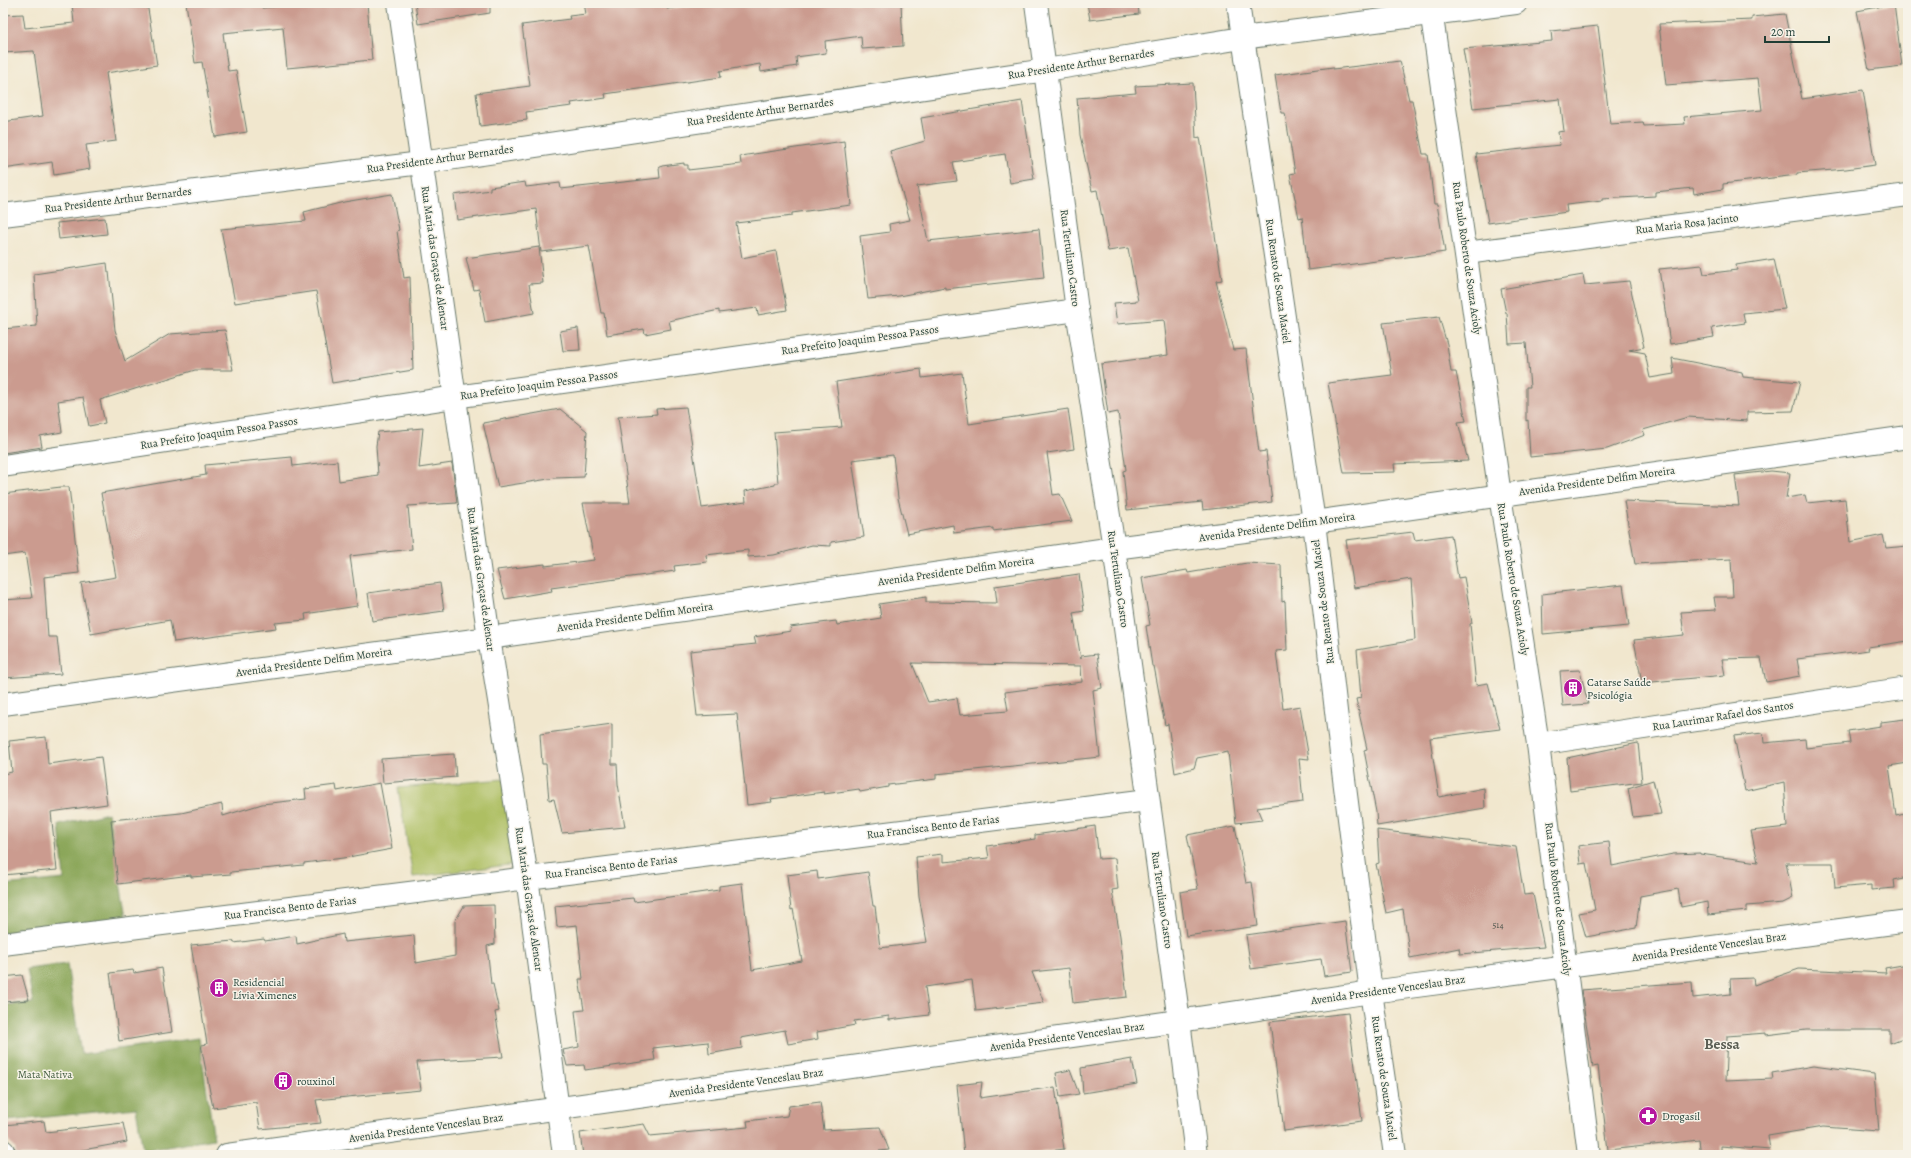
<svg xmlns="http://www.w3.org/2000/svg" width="1911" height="1158" viewBox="0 0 1911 1158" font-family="Alegreya,serif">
<rect width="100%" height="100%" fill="#f7f3e8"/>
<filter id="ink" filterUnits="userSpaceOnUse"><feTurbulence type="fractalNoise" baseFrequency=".025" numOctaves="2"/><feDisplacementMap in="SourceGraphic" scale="8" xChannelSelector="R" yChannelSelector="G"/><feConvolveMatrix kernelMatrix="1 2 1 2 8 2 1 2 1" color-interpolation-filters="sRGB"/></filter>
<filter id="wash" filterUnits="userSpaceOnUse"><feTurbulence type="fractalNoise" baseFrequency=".012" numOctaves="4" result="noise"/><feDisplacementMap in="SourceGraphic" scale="16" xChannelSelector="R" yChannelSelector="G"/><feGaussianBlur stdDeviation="0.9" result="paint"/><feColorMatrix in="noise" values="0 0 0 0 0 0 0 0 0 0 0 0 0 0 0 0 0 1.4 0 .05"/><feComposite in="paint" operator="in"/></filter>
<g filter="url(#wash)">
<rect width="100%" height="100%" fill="#f1e7ce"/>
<!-- green -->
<path fill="#aebf63" stroke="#667e4c" d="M 504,779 L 516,864 L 413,877 L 398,788 Z"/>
<!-- forest -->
<g fill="#8aa659" stroke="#547246">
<path d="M 108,813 L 126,918 L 3,937 L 3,885 L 64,879 L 59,825 Z"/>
<path d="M 67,964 L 81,1054 L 199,1038 L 214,1139 L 143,1151 L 136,1108 L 7,1121 L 3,1071 L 3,1005 L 33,1003 L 27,969 Z"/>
</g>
<g id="blocks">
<!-- building -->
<g fill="#cb9b8f" fill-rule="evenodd">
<path d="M 89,3 L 147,3 L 157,65 L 106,73 L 116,141 L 86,145 L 90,169 L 54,175 L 52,162 L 3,169 L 3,122 L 43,116 L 34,51 L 3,53 L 3,15 L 23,14 L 25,28 L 74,23 L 72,4 Z"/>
<path d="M 186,3 L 262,3 L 262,8 L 312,3 L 367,3 L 372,60 L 287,68 L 283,27 L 223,33 L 228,71 L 236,70 L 247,132 L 215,137 L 202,62 L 195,63 Z"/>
<path d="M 415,3 L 490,3 L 490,13 L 418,24 Z"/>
<path d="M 584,3 L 667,3 L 667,9 L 708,3 L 901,3 L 903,46 L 862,49 L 861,36 L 825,41 L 826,53 L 796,57 L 797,66 L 761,72 L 760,64 L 720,71 L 721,77 L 605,94 L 606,98 L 571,103 L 572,106 L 526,112 L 527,120 L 480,126 L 476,93 L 530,86 L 522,25 L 570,19 L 569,16 L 586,14 Z"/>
<path d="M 1087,3 L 1138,3 L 1139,14 L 1090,20 Z"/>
<path d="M 1894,4 L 1902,66 L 1869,70 L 1857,11 Z"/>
<path d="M 1785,14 L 1802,99 L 1863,90 L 1875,165 L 1846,169 L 1797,173 L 1797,175 L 1723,184 L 1723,189 L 1694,194 L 1693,188 L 1655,192 L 1655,196 L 1602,199 L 1602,201 L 1566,205 L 1567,212 L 1488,223 L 1476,154 L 1560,145 L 1558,132 L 1564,131 L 1560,99 L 1473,108 L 1463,49 L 1552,41 L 1551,31 L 1598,26 L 1610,124 L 1643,122 L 1644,126 L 1685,124 L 1684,117 L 1762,110 L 1758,78 L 1666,85 L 1659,24 L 1752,20 L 1752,17 Z"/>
<path d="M 1400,61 L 1409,100 L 1412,100 L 1423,154 L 1428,154 L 1434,204 L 1437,204 L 1445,252 L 1308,270 L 1302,217 L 1299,218 L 1290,174 L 1295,173 L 1285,113 L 1281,113 L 1275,75 L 1333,67 L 1333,69 Z"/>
<path d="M 1193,83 L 1196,138 L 1200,137 L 1222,280 L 1216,281 L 1233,350 L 1246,349 L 1259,452 L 1266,451 L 1272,502 L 1203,510 L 1202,502 L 1127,510 L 1123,471 L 1126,470 L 1118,412 L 1108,414 L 1101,364 L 1168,355 L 1164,320 L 1117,324 L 1114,303 L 1138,301 L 1128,248 L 1108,251 L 1097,190 L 1092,191 L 1080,135 L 1077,98 L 1136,93 L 1135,86 Z"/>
<path d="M 1022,101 L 1034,179 L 1010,183 L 1005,154 L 953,162 L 957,181 L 917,186 L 928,241 L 1039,229 L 1044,278 L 945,289 L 945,287 L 899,296 L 868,299 L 860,236 L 890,232 L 889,224 L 910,220 L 890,151 L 925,141 L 921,118 Z"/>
<path d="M 844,141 L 851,205 L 792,213 L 792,216 L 736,223 L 742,258 L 776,251 L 787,310 L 758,315 L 757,308 L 719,313 L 719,310 L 669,321 L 671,329 L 645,334 L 644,329 L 607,335 L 604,313 L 601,313 L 589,246 L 541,252 L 536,209 L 457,220 L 454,195 L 490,190 L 490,187 L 525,182 L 526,187 L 560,183 L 561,189 L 660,178 L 659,168 L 662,166 L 684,163 L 684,165 L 688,165 L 688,170 L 741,164 L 740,156 Z"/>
<path d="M 392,194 L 399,230 L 397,231 L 404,278 L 410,277 L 413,370 L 332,383 L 316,291 L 235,303 L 221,229 L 306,221 L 304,212 L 344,202 Z"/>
<path d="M 105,218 L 107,234 L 59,239 L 57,223 Z"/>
<path d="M 539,247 L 543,283 L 529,284 L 534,313 L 485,322 L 479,289 L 474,290 L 466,258 Z"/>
<path d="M 1774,259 L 1785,309 L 1743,313 L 1745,323 L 1712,328 L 1714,337 L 1670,344 L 1659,269 L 1702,265 L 1704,274 L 1737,270 L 1736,265 Z"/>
<path d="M 107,263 L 108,272 L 109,272 L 115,330 L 125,361 L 170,334 L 225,330 L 233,370 L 195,370 L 100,400 L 105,423 L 89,426 L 83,397 L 58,401 L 62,432 L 40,436 L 42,447 L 3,453 L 3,329 L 37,326 L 34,274 Z"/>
<path d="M 1583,275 L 1585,285 L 1629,281 L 1644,347 L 1629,350 L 1645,353 L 1650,378 L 1674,374 L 1672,358 L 1742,372 L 1743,377 L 1800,382 L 1793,411 L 1747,412 L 1747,421 L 1688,417 L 1643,430 L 1645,435 L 1607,449 L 1530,457 L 1528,420 L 1526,421 L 1526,387 L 1530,387 L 1526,343 L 1509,344 L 1507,313 L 1506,313 L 1501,289 Z"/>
<path d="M 1439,317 L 1447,344 L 1451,372 L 1456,372 L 1466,421 L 1458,422 L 1468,461 L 1394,464 L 1395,472 L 1344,473 L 1328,383 L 1392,375 L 1383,323 Z"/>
<path d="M 578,328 L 580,350 L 563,351 L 560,331 Z"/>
<path d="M 921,369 L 922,378 L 962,373 L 969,424 L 1068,409 L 1074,449 L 1047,453 L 1053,495 L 1060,494 L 1072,521 L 993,531 L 993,528 L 954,533 L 953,525 L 907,534 L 898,498 L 893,455 L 852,460 L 864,537 L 831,542 L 831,546 L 812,545 L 774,555 L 748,557 L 748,550 L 706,555 L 707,562 L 674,566 L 675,571 L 551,588 L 552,591 L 505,599 L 497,570 L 545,564 L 545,566 L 594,560 L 583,503 L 630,503 L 618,417 L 657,414 L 656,409 L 686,407 L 702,508 L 746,502 L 745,491 L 775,485 L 775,483 L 778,483 L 774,432 L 842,427 L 836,382 Z"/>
<path d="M 560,409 L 587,431 L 584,477 L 555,478 L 498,487 L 483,423 Z"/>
<path d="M 423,428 L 419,468 L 452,463 L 457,503 L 408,506 L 412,549 L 350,556 L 357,606 L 305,614 L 306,620 L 275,623 L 276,628 L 174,642 L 170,620 L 91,634 L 81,583 L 116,577 L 101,493 L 206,475 L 205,465 L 292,457 L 293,466 L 337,461 L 339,481 L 378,475 L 376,446 L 378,432 Z"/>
<path d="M 1771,471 L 1790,473 L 1786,498 L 1805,495 L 1807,503 L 1845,499 L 1850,542 L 1883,535 L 1886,548 L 1908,546 L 1908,641 L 1868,647 L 1869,650 L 1797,659 L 1800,676 L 1766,682 L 1761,658 L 1722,659 L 1725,675 L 1642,683 L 1634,640 L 1684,635 L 1681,612 L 1716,610 L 1714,597 L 1733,597 L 1731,559 L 1635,564 L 1624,501 L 1739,506 L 1735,475 Z"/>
<path d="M 61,487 L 69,487 L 79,573 L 44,577 L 48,637 L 57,637 L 61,674 L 3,678 L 3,600 L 32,598 L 25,553 L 3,556 L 3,494 Z"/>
<path d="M 1413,532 L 1415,540 L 1451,535 L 1458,578 L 1464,577 L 1472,623 L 1470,624 L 1476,685 L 1488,683 L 1500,729 L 1430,738 L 1439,797 L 1484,788 L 1485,808 L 1377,826 L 1376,812 L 1364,750 L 1367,749 L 1356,699 L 1361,698 L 1357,650 L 1415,640 L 1411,579 L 1354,588 L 1346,540 Z"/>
<path d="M 1247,563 L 1281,565 L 1282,602 L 1285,601 L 1287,650 L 1276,651 L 1283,709 L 1300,706 L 1309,759 L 1299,758 L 1303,802 L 1257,808 L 1262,820 L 1236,823 L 1228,752 L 1197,758 L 1194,768 L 1175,773 L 1168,724 L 1165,725 L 1154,666 L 1152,666 L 1146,626 L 1150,625 L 1142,578 L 1187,570 L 1188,573 Z"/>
<path d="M 1079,574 L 1084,611 L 1073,613 L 1081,659 L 1081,656 L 1097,654 L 1102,688 L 1093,690 L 1100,757 L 936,774 L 936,779 L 888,785 L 888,787 L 860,792 L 859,789 L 824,794 L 824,792 L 771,799 L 772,802 L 747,805 L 737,714 L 697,716 L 690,651 L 756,644 L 754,637 L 791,631 L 790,627 L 836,621 L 837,625 L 881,618 L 879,604 L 926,597 L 926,602 L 997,603 L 995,586 ZM 912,663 L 1081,666 L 1082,682 L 1005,692 L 1008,711 L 960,715 L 957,698 L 928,702 Z"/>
<path d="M 440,583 L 444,611 L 372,621 L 368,593 Z"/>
<path d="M 1623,585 L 1629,626 L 1543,634 L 1542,594 Z"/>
<path d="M 1580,670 L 1588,704 L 1563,706 L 1560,671 Z"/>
<path d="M 1905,719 L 1908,738 L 1908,763 L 1889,766 L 1896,816 L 1908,813 L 1908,877 L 1894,880 L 1895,888 L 1871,890 L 1871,885 L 1835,888 L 1833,863 L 1786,863 L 1793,898 L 1783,903 L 1747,906 L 1747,911 L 1708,915 L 1707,902 L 1681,907 L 1678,889 L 1640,896 L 1636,928 L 1586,937 L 1579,913 L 1595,910 L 1586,863 L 1580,864 L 1578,846 L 1609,842 L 1612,866 L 1673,854 L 1700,853 L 1700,854 L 1758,862 L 1751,831 L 1787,827 L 1784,782 L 1745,791 L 1734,736 L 1763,733 L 1764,743 L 1805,739 L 1806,748 L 1850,743 L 1848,731 L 1881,726 L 1881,722 Z"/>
<path d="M 612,724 L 612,764 L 617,764 L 618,784 L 625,827 L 562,833 L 554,799 L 549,800 L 546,764 L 542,764 L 540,734 Z"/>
<path d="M 46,737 L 48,764 L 101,757 L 107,804 L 51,812 L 57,870 L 3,875 L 3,774 L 12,772 L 9,741 Z"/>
<path d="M 1638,743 L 1642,782 L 1570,791 L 1567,758 Z"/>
<path d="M 454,754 L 456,777 L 383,783 L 381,759 Z"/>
<path d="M 1653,780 L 1661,814 L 1633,817 L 1628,788 Z"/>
<path d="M 380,783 L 392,849 L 343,858 L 304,863 L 304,865 L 231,872 L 231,874 L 191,877 L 191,875 L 118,884 L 111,820 L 181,813 L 222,804 L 223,816 L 262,804 L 306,799 L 305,789 L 336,785 L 337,791 Z"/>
<path d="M 1095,826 L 1099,859 L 1115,858 L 1118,889 L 1112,890 L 1120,936 L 1127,997 L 1073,1003 L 1069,968 L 1032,972 L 1044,1003 L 976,1011 L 972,980 L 925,987 L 929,1015 L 889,1020 L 889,1016 L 854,1021 L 855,1025 L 817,1032 L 818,1039 L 788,1044 L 785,1030 L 741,1038 L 742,1048 L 709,1054 L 708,1042 L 653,1048 L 655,1060 L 585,1070 L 584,1065 L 567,1066 L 563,1050 L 579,1047 L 575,1011 L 584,1010 L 579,979 L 583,979 L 577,925 L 557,927 L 555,906 L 633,898 L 634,902 L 719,890 L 719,886 L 742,883 L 752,970 L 802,961 L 793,909 L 791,910 L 787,875 L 817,871 L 818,879 L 868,872 L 873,906 L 875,906 L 880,948 L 927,942 L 919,896 L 916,857 L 943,854 L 943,862 L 989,858 L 987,846 L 1035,839 L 1035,835 Z"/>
<path d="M 1235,826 L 1246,883 L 1252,882 L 1258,926 L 1186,936 L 1180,892 L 1198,889 L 1187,835 Z"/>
<path d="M 1377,830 L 1516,847 L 1524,895 L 1533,894 L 1544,947 L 1460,954 L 1459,948 L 1410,958 L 1403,909 L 1386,913 L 1376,864 L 1379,863 Z"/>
<path d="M 494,905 L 495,944 L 487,946 L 491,984 L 493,984 L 499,1011 L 495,1012 L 503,1057 L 417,1062 L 421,1090 L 316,1100 L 321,1123 L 260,1129 L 256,1102 L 213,1108 L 201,1045 L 207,1044 L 191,945 L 233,941 L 234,943 L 264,939 L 265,941 L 296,936 L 297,944 L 343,934 L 344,942 L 414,935 L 416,963 L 455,956 L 455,921 L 464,906 Z"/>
<path d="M 1345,921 L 1352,972 L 1324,976 L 1321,959 L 1251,969 L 1246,935 Z"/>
<path d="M 1908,964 L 1908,1036 L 1890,1043 L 1890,1030 L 1806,1030 L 1766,1035 L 1766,1033 L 1727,1036 L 1725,1081 L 1773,1079 L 1772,1073 L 1813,1066 L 1874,1074 L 1879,1131 L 1823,1127 L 1768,1136 L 1770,1150 L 1721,1146 L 1721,1155 L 1701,1155 L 1699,1140 L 1608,1150 L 1598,1066 L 1593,1067 L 1581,990 L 1692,982 L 1693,998 L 1731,994 L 1730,979 L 1753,978 L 1754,985 L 1799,969 L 1886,973 L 1885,968 Z"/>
<path d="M 162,968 L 172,1032 L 119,1041 L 110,973 L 133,970 L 134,973 Z"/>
<path d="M 22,975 L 29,1000 L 3,1002 L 3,977 Z"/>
<path d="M 1348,1013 L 1362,1121 L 1284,1131 L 1270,1022 Z"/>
<path d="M 1132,1059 L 1137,1084 L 1083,1093 L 1081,1068 Z"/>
<path d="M 1070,1070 L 1079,1094 L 1060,1097 L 1056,1073 Z"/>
<path d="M 982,1082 L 980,1098 L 1055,1087 L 1064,1149 L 1024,1155 L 964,1155 L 957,1085 Z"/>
<path d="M 820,1102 L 824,1130 L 880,1127 L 889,1150 L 879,1151 L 880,1155 L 583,1155 L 580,1133 L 644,1124 L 650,1136 L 748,1127 L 747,1121 L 787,1116 L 789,1106 Z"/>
<path d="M 44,1121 L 46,1132 L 123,1123 L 127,1142 L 55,1155 L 16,1155 L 15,1148 L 8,1140 L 4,1125 Z"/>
</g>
</g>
</g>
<g filter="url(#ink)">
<use href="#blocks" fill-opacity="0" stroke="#68786a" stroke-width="1"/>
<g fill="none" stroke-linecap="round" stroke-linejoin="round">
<!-- minor casing -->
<g stroke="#68786a" stroke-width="24">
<g id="minor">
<path d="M 399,3 L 489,638 L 527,877 L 564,1155"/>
<path d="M 1036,3 L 1077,310 L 1114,548 L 1179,1021 L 1196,1155"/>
<path d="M 1238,3 L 1314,522 L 1343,771 L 1371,992 L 1395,1155"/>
<path d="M 1430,3 L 1500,495 L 1538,744 L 1589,1155"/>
<path d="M 3,215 L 421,163 L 1046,70 L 1242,38 L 1516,3"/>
<path d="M 1466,253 L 1908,195"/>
<path d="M 3,466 L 455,397 L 1077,310"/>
<path d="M 3,704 L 489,638 L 1114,548 L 1314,522 L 1908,437"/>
<path d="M 1538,744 L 1908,688"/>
<path d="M 3,944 L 1148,800"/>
<path d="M 3,1151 L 4,1155"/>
<path d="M 227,1155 L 1179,1021 L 1371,992 L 1908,921"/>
</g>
</g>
<!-- minor -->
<use href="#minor" stroke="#fff" stroke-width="22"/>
</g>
</g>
<!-- icons -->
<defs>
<g id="building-disc" transform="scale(1)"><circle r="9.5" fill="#b5179e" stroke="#f7f3e8"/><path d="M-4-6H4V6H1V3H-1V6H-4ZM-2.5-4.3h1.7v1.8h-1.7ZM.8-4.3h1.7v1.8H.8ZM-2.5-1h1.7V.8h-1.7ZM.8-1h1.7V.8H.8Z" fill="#fff"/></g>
<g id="pharmacy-disc" transform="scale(1)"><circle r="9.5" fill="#b5179e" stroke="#f7f3e8"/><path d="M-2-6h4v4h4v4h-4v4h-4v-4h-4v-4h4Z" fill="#fff"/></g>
</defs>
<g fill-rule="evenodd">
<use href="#building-disc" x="1573" y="688"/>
<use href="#building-disc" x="219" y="988"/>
<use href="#building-disc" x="283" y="1081"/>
<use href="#pharmacy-disc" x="1648" y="1116"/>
</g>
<g text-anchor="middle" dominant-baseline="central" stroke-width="3" stroke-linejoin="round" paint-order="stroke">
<!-- number labels -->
<g font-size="9" fill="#4a544b">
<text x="1498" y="925">514</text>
</g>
<!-- street labels -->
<g font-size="11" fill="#1f3d34" stroke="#f7f3e8">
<text transform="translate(1081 64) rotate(-9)">Rua Presidente Arthur Bernardes</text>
<text transform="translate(760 112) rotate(-8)">Rua Presidente Arthur Bernardes</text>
<text transform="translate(440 159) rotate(-8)">Rua Presidente Arthur Bernardes</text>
<text transform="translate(118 200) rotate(-7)">Rua Presidente Arthur Bernardes</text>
<text transform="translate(1687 224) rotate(-7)">Rua Maria Rosa Jacinto</text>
<text transform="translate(435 258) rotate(82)">Rua Maria das Graças de Alencar</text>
<text transform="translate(1070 258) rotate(83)">Rua Tertuliano Castro</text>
<text transform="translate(1467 258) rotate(82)">Rua Paulo Roberto de Souza Acioly</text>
<text transform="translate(1278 281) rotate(82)">Rua Renato de Souza Maciel</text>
<text transform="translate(860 340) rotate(-8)">Rua Prefeito Joaquim Pessoa Passos</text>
<text transform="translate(539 385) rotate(-8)">Rua Prefeito Joaquim Pessoa Passos</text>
<text transform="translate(219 433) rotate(-9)">Rua Prefeito Joaquim Pessoa Passos</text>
<text transform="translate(1597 481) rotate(-8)">Avenida Presidente Delfim Moreira</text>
<text transform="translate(1277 527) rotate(-8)">Avenida Presidente Delfim Moreira</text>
<text transform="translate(956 571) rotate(-8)">Avenida Presidente Delfim Moreira</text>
<text transform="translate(481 579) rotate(82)">Rua Maria das Graças de Alencar</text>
<text transform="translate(1118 579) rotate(82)">Rua Tertuliano Castro</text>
<text transform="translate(1513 579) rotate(81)">Rua Paulo Roberto de Souza Acioly</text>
<text transform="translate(1323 602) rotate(-97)">Rua Renato de Souza Maciel</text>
<text transform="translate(635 617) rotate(-8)">Avenida Presidente Delfim Moreira</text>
<text transform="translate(314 662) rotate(-8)">Avenida Presidente Delfim Moreira</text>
<text transform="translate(1723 716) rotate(-9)">Rua Laurimar Rafael dos Santos</text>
<text transform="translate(933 827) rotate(-7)">Rua Francisca Bento de Farias</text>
<text transform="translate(611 867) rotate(-7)">Rua Francisca Bento de Farias</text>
<text transform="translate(529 899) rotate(82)">Rua Maria das Graças de Alencar</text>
<text transform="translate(1558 899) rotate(83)">Rua Paulo Roberto de Souza Acioly</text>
<text transform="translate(1162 900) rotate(82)">Rua Tertuliano Castro</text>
<text transform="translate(290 908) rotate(-7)">Rua Francisca Bento de Farias</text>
<text transform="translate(1709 947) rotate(-8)">Avenida Presidente Venceslau Braz</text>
<text transform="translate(1388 990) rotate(-8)">Avenida Presidente Venceslau Braz</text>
<text transform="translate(1067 1037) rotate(-8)">Avenida Presidente Venceslau Braz</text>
<text transform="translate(1384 1078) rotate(82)">Rua Renato de Souza Maciel</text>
<text transform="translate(746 1083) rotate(-8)">Avenida Presidente Venceslau Braz</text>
<text transform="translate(426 1128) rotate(-8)">Avenida Presidente Venceslau Braz</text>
</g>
<!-- poi labels -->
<g font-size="11" fill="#1f3d34" stroke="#f7f3e8" text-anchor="start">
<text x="1587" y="682">Catarse Saúde<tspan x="1587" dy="13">Psicológia</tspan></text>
<text x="233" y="982">Residencial<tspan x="233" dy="13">Lívia Ximenes</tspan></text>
<text x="297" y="1081">rouxinol</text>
<text x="1662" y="1116">Drogasil</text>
</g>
<!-- park labels -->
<g font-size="11" fill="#435e40" stroke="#f7f3e8">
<text x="45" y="1074">Mata Nativa</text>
</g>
<!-- district labels -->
<g font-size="15" font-weight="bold" fill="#5b5e54" stroke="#f7f3e8">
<text x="1722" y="1044">Bessa</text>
</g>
</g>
<!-- margin -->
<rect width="1911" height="1158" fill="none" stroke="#f7f3e8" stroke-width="16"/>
<!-- scale -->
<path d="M1765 36v6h64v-6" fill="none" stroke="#1f3d34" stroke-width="2"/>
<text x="1771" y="36" font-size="12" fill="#1f3d34" stroke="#f7f3e8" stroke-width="3" paint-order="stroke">20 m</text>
</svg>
